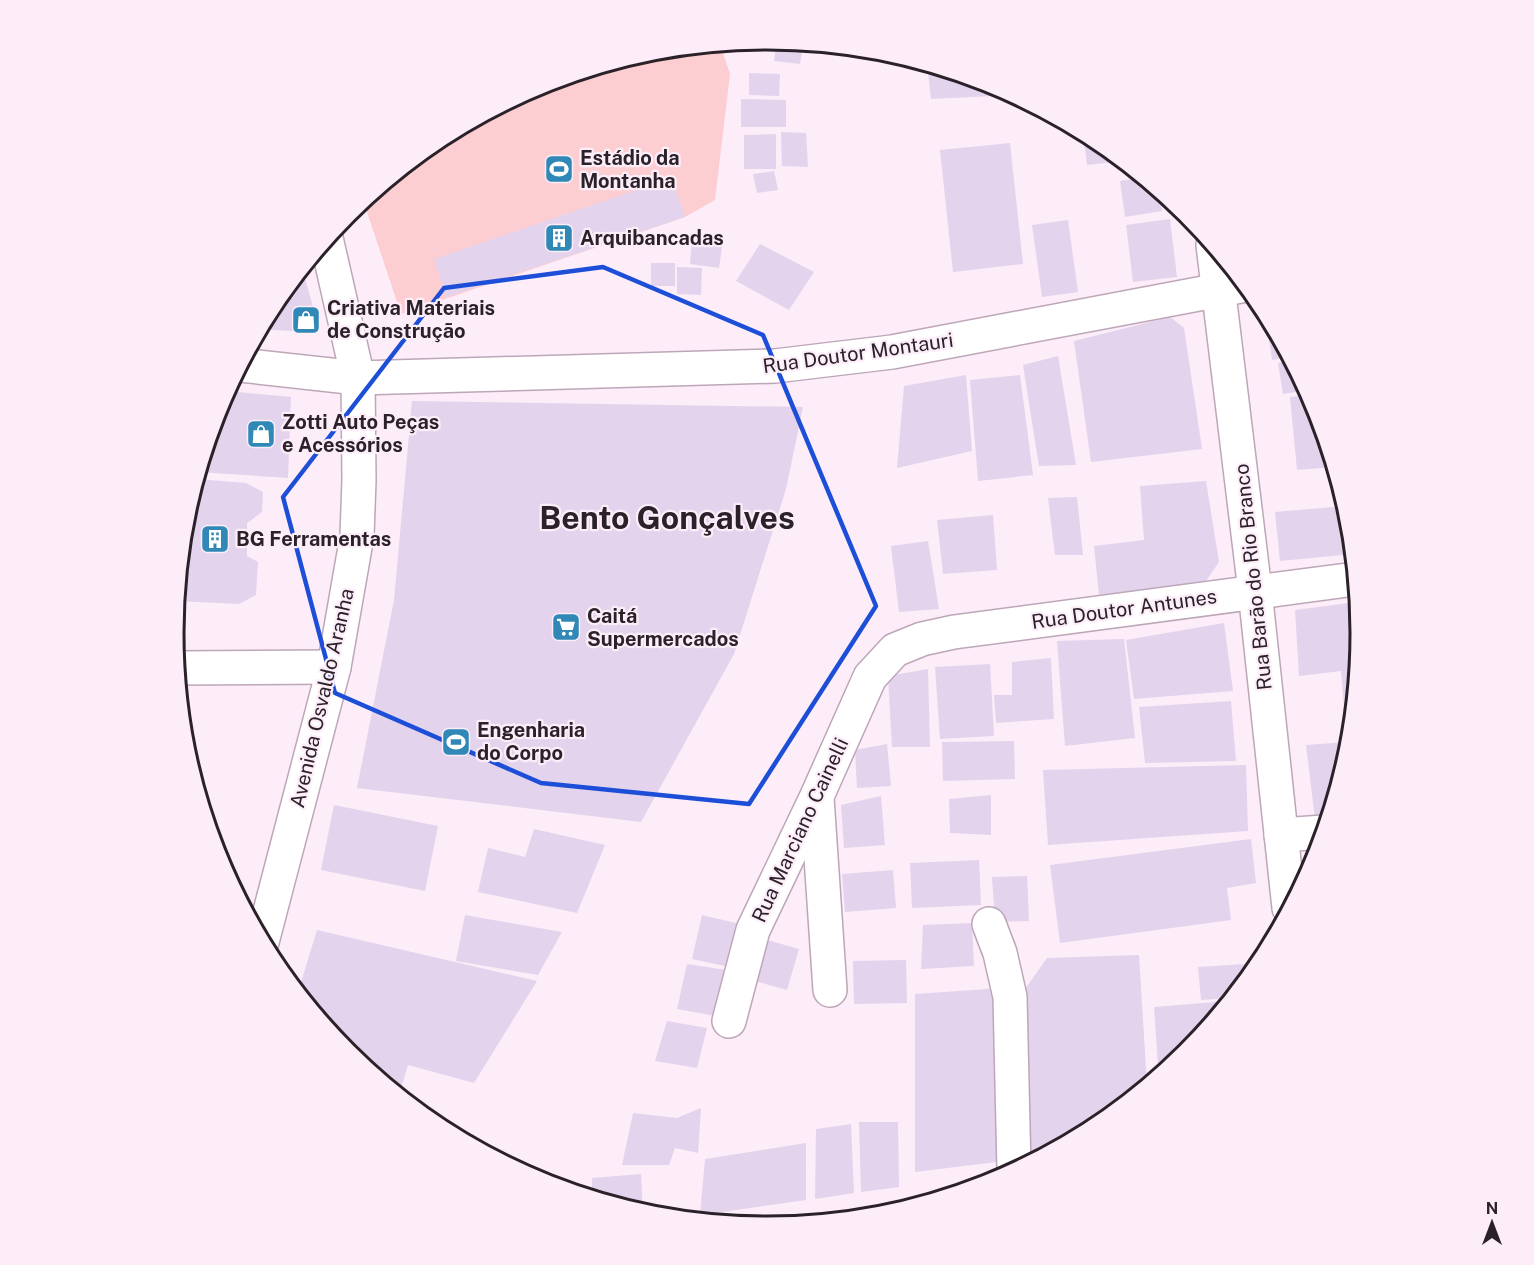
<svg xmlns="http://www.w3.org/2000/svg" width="1534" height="1265" viewBox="0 0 1534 1265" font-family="'Public Sans',sans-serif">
<rect width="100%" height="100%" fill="#fcedf9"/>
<!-- green -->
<path fill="#fcced2" d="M 720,44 L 730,74 L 715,200 L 685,217 L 401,314 L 363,200 L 438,139 L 540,84 L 652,50 Z"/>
<!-- building -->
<g fill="#e4d3ec">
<path d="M 777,40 L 803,43 L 800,64 L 774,61 Z"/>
<path d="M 927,64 L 994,84 L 1015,95 L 931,99 Z"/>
<path d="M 749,73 L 780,74 L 779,96 L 749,95 Z"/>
<path d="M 741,99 L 786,100 L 786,127 L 741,127 Z"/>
<path d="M 781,132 L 806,133 L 808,167 L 782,166 Z"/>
<path d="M 1083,132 L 1097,139 L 1123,161 L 1087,165 Z"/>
<path d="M 776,134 L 776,169 L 744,169 L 744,135 Z"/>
<path d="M 1010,143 L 1023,264 L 953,272 L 940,150 Z"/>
<path d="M 774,171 L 778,190 L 757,193 L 753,174 Z"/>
<path d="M 1143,177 L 1159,190 L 1162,211 L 1125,217 L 1120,181 Z"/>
<path d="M 672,178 L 685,217 L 446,297 L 434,259 Z"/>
<path d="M 1170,219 L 1177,277 L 1133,282 L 1126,225 Z"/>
<path d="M 1068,220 L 1078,292 L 1042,297 L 1032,225 Z"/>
<path d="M 692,237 L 723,241 L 719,268 L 690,264 Z"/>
<path d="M 760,244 L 814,272 L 789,310 L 736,281 Z"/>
<rect x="651" y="263" width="24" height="23"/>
<path d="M 677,267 L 702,268 L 701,295 L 677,294 Z"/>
<path d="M 302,268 L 317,321 L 305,332 L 259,329 L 274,302 Z"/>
<path d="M 1265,312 L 1266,312 L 1290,357 L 1272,360 Z"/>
<path d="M 1170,317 L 1184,328 L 1202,449 L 1091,462 L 1074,341 Z"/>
<path d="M 1058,356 L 1076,465 L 1039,466 L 1023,365 Z"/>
<path d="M 1291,361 L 1307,390 L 1283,394 L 1278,363 Z"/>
<path d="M 966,375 L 972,451 L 897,468 L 904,386 Z"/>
<path d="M 1020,375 L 1033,475 L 978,481 L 970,380 Z"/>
<path d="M 226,391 L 291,397 L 288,478 L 198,472 L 219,405 Z"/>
<path d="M 1310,395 L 1315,406 L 1334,467 L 1297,470 L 1290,397 Z"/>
<path d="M 412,401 L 803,407 L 786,489 L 734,654 L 641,822 L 357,788 L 394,600 Z"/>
<path d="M 196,479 L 246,483 L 263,492 L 262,512 L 247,523 L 247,556 L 258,562 L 256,595 L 239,604 L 177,601 L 185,516 Z"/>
<path d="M 1206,481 L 1219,562 L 1204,584 L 1099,595 L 1094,546 L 1144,540 L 1140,486 Z"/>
<path d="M 1077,497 L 1083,555 L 1055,555 L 1048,498 Z"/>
<path d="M 1346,506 L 1349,517 L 1353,554 L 1280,561 L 1275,512 Z"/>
<path d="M 993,515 L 997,570 L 943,574 L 937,520 Z"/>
<path d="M 928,541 L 939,609 L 899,612 L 891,546 Z"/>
<path d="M 1357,602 L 1360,633 L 1349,749 L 1328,818 L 1315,819 L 1306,745 L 1347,742 L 1341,671 L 1299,676 L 1295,610 Z"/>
<path d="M 1224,623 L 1233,691 L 1134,699 L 1126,640 Z"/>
<path d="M 1124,639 L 1135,738 L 1065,746 L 1057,641 Z"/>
<path d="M 1051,658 L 1054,719 L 996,723 L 994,695 L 1012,695 L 1012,662 Z"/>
<path d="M 990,664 L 994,736 L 940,739 L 935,667 Z"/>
<path d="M 928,669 L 930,747 L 892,747 L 888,676 Z"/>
<path d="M 1231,701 L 1236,761 L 1145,763 L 1139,707 Z"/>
<path d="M 1014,741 L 1015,779 L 943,781 L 942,742 Z"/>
<path d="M 887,744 L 891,786 L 857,788 L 855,750 Z"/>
<path d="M 1246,765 L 1248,831 L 1048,845 L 1043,770 Z"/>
<path d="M 991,795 L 991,835 L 950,833 L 949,799 Z"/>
<path d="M 881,796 L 885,845 L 844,848 L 841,805 Z"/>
<path d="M 334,805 L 438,826 L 425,891 L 321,870 Z"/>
<path d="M 534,829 L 605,845 L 577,913 L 478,892 L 488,848 L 525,857 Z"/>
<path d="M 1251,839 L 1256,883 L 1227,888 L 1231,920 L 1060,943 L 1050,865 Z"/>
<path d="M 979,860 L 981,905 L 912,908 L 910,863 Z"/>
<path d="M 893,870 L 896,908 L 845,912 L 842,874 Z"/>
<path d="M 1027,876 L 1029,921 L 995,922 L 992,877 Z"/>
<path d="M 465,915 L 562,932 L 538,975 L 456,961 Z"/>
<path d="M 702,915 L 744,925 L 734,968 L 692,959 Z"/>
<path d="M 972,923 L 974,966 L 921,969 L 923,925 Z"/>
<path d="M 317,930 L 537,981 L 474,1083 L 408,1065 L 399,1095 L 347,1052 L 298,992 Z"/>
<path d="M 760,938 L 799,949 L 787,990 L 748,979 Z"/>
<path d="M 1139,955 L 1147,1085 L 1096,1126 L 1028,1163 L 1023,992 L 1047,958 Z"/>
<path d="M 906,960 L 907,1003 L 854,1004 L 853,961 Z"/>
<path d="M 1260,963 L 1231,998 L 1201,1000 L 1198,967 Z"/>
<path d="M 687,964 L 726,970 L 716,1016 L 677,1009 Z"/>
<path d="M 1002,988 L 997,1162 L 915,1172 L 915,994 Z"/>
<path d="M 1228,1001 L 1186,1052 L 1172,1064 L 1158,1065 L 1154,1007 Z"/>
<path d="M 667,1021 L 707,1028 L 697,1068 L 655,1061 Z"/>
<path d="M 701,1108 L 698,1153 L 675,1148 L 669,1165 L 622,1165 L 633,1113 L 677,1118 Z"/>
<path d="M 859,1122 L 898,1122 L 899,1187 L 861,1192 Z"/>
<path d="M 851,1124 L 854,1193 L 815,1199 L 816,1129 Z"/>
<path d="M 806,1143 L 806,1200 L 700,1215 L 705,1159 Z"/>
<path d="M 641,1174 L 643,1212 L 592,1197 L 592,1178 Z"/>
</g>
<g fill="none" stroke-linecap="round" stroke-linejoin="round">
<!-- minor casing -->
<g stroke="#bea6b9" stroke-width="36">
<g id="minor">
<path d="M 177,668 L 334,667"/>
<path d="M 817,798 L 830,990"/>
<path d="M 1281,835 L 1324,832"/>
<path d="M 989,924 L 1000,953 L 1010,997 L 1014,1170"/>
<path d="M 729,1021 L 753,930 L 817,796 L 870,677 L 895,650 L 922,639 L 954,632 L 1355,579"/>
</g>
</g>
<!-- major casing -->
<g stroke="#bea6b9" stroke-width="36">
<g id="major">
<path d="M 1213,245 L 1255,591 L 1289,908"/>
<path d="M 240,365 L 358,378 L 775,366 L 892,352 L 1246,285"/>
<path d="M 262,942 L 334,667 L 357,536 L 359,480 L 358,378 L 326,238"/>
</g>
</g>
<!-- minor -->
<use href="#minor" stroke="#fff" stroke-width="33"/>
<!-- major -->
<use href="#major" stroke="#fff" stroke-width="33"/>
</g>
<!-- marked area -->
<path fill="none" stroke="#1d4ed8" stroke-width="4.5" stroke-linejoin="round" d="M 603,267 L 763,335 L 876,606 L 749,804 L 541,783 L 335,693 L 283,497 L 444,288 Z"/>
<!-- icons -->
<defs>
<g id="stadium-square" transform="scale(1.5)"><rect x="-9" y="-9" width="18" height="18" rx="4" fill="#2f88b6" stroke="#fcedf9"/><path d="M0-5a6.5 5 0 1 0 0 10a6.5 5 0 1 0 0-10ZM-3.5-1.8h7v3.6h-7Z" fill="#fff"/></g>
<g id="building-square" transform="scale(1.5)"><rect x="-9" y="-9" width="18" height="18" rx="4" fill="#2f88b6" stroke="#fcedf9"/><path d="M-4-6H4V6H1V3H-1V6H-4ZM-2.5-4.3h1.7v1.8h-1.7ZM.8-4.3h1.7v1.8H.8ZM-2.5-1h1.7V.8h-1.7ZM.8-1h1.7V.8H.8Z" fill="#fff"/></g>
<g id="shop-square" transform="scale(1.5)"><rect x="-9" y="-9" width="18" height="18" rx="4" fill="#2f88b6" stroke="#fcedf9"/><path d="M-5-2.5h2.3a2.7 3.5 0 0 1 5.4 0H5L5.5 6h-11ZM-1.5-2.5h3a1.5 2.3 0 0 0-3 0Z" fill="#fff"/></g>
<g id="supermarket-square" transform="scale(1.5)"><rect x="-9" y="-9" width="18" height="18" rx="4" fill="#2f88b6" stroke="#fcedf9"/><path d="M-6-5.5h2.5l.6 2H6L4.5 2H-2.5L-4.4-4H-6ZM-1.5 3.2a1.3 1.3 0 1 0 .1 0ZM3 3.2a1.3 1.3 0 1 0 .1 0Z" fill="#fff"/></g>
</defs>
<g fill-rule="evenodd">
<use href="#stadium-square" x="559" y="169"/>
<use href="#building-square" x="559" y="238"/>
<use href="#shop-square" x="306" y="320"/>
<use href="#shop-square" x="261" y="434"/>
<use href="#building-square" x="215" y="539"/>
<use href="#supermarket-square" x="566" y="627"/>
<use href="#stadium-square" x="456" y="742"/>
</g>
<g text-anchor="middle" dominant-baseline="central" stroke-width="4.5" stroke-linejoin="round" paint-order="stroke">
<!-- poi labels -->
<g font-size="20" font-weight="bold" fill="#2b2229" stroke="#fcedf9" text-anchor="start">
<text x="580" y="158">Estádio da<tspan x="580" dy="23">Montanha</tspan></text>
<text x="580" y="238">Arquibancadas</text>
<text x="327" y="308">Criativa Materiais<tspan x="327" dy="23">de Construção</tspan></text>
<text x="282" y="422">Zotti Auto Peças<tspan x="282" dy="23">e Acessórios</tspan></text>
<text x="236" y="539">BG Ferramentas</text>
<text x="587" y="616">Caitá<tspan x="587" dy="23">Supermercados</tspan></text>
<text x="477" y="730">Engenharia<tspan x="477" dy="23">do Corpo</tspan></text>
</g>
<!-- street labels -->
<g font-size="20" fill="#2b2229" stroke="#fcedf9">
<text transform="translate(858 353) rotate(-8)">Rua Doutor Montauri</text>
<text transform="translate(1253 577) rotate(-96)">Rua Barão do Rio Branco</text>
<text transform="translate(1124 609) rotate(-8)">Rua Doutor Antunes</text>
<text transform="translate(322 698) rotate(-77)">Avenida Osvaldo Aranha</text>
<text transform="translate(800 830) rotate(-65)">Rua Marciano Cainelli</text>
</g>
<!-- town labels -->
<g font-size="32" font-weight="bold" fill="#2b2229" stroke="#fcedf9">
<text x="667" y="517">Bento Gonçalves</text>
</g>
</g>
<!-- crop -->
<path d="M0 0H1534V1265H0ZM184 633a583 583 0 1 1 1166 0a583 583 0 1 1-1166 0Z" fill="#fcedf9" fill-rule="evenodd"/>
<path fill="none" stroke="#2b2229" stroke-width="3" d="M184 633a583 583 0 1 1 1166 0a583 583 0 1 1-1166 0Z"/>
<!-- north arrow -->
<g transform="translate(1492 1223)" stroke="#fcedf9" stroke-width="4.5" paint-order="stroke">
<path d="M0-4.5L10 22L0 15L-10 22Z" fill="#2b2229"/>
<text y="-9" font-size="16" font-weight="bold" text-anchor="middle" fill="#2b2229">N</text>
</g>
</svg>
